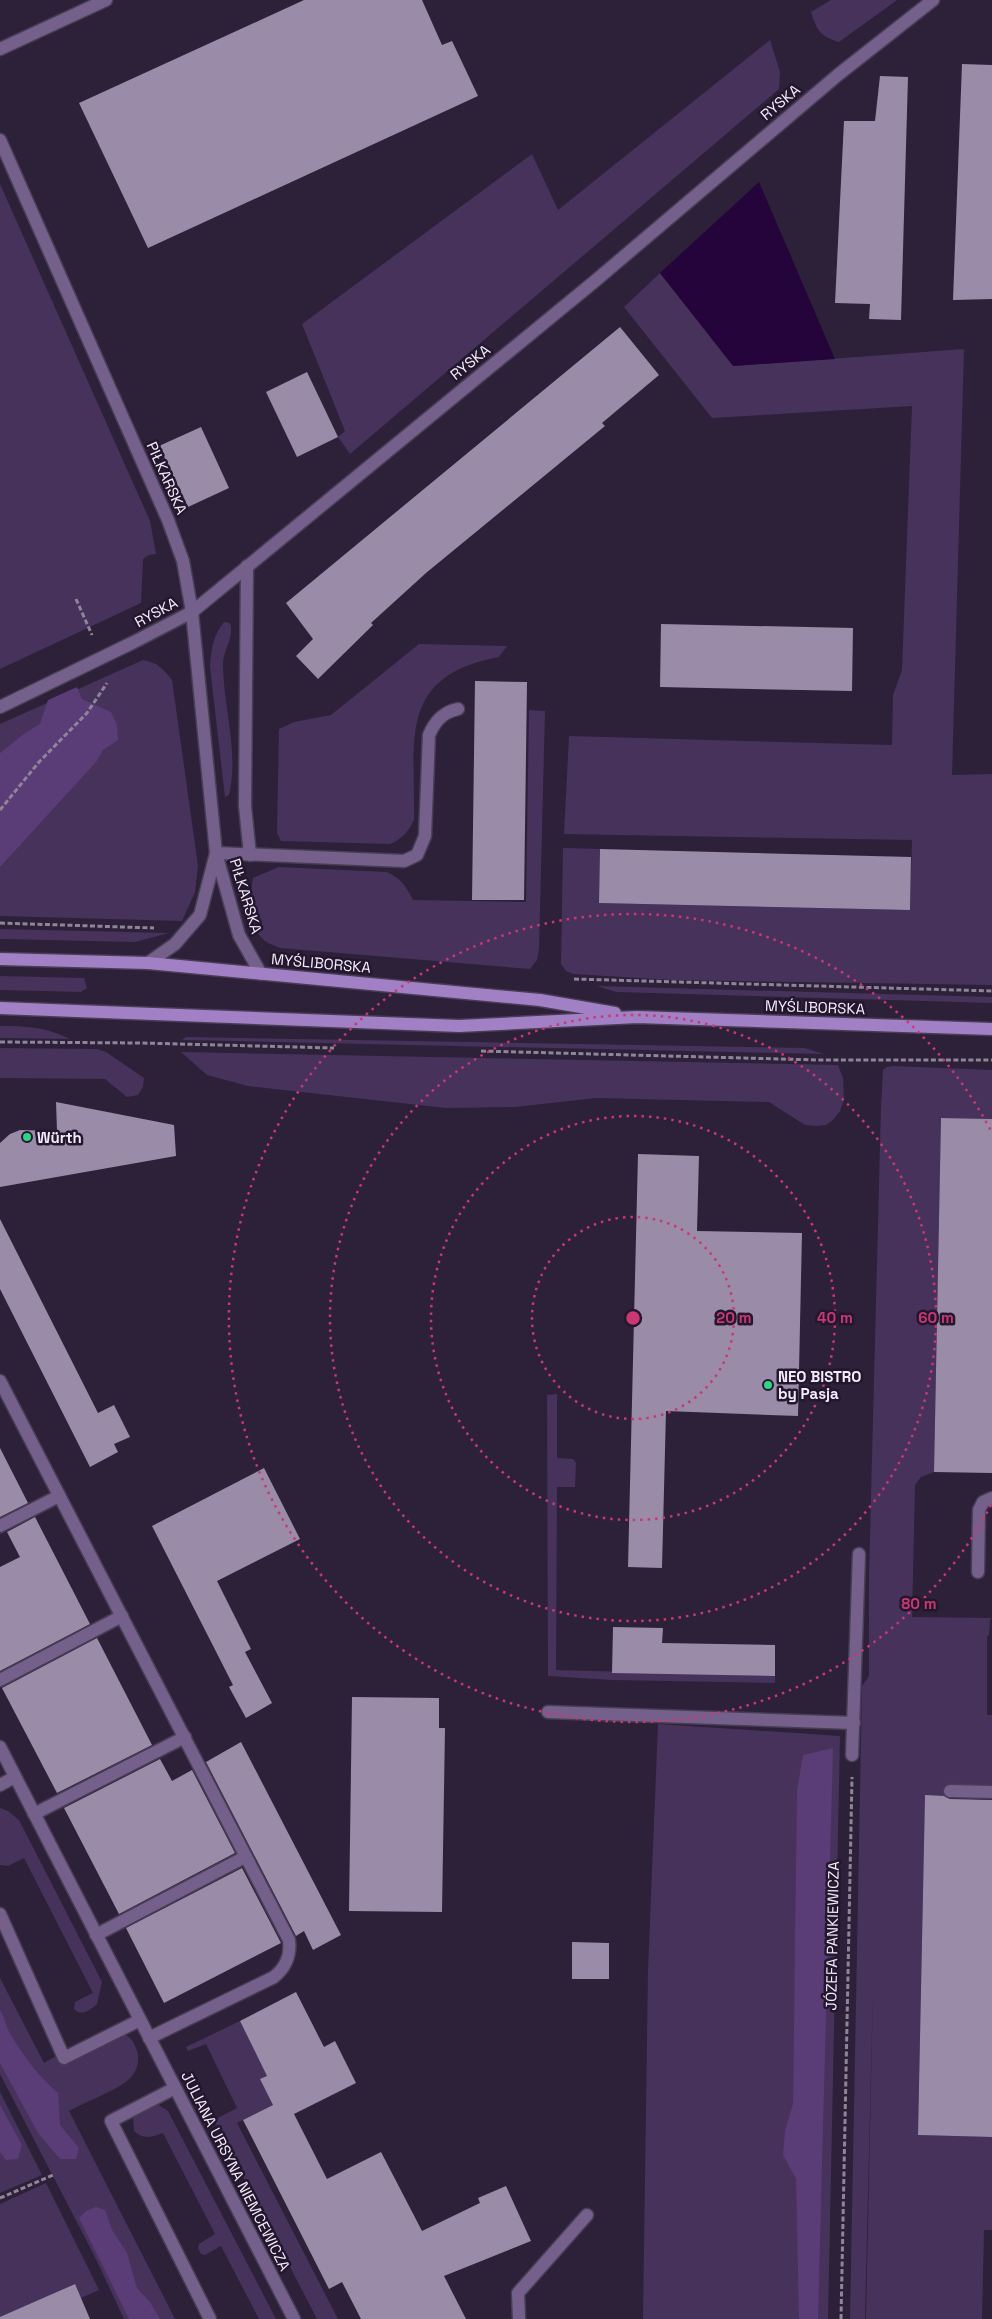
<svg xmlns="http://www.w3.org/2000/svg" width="992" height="2319" viewBox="0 0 992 2319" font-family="'Space Grotesk',sans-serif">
<rect width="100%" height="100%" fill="#2c2139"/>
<!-- green -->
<g fill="#46325b">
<path d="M 831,0 L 897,0 L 839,42 C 820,36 817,31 811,12 Z"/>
<path d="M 770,40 L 780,72 L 779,89 L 350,454 L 338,437 L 345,431 L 302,324 L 532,154 L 558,210 Z"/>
<path d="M 0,184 L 150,521 L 156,554 L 149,555 L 143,559 L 141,603 L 0,669 Z"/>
<path d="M 660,273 L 734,366 L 964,349 L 952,775 L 992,774 L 992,985 L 672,980 L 573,974 L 566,971 L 561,964 L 563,848 L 600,849 L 599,903 L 910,910 L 912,840 L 564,834 L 569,736 L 892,745 L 893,695 L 902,670 L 912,406 L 712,418 L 624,307 Z"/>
<path d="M 224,622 L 230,623 C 235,638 222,650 223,667 C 224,710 239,752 229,795 L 225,797 L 210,667 C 211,650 213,635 224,622 Z"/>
<path d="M 419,644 L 507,646 L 499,657 C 398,676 415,738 414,820 C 409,831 401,840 390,844 L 281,841 L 277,833 L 279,729 L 294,722 L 331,715 Z"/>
<path d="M 143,660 C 157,662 163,669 172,680 L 198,866 L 195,892 L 182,921 L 0,916 L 0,724 Z"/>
<path d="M 529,710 L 545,711 L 539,949 L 537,960 L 530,969 L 280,948 C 273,945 264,942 260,936 C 251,925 250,892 253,878 L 279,867 L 387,872 C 402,879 406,887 413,900 L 526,902 Z"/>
<path d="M 0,929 L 169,933 L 135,942 L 0,939 Z"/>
<path d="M 0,976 L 84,978 L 87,988 L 81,992 L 0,990 Z"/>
<path d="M 597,986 L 992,997 L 992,1003 L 616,992 Z"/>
<path d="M 0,1026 C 25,1026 47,1027 70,1039 L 0,1038 Z"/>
<path d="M 186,1037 L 804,1048 L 824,1054 L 182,1040 Z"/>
<path d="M 0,1048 L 97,1049 L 106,1052 L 144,1078 L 143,1087 L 138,1095 L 127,1097 L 105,1079 L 0,1078 Z"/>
<path d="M 181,1052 L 838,1065 L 843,1078 L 844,1100 L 840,1111 L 833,1120 L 826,1125 L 817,1126 L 805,1125 L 769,1102 L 596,1098 L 515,1107 L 446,1108 L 248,1086 L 207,1075 Z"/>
<path d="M 893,1066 L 992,1070 L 992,1119 L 941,1118 L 934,1472 L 921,1477 L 915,1485 L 912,1617 L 992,1618 L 990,1620 L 989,1635 L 987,1636 L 987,1715 L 992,1715 L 992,1787 L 944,1786 L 944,1796 L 925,1796 L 918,2135 L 992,2137 L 992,2230 L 984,2230 L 982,2319 L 866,2319 L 873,1987 L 865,2319 L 850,2319 L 862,1686 L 869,1676 L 869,1576 L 881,1107 L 883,1070 L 887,1067 Z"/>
<path d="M 557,1394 L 557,1458 L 573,1459 L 576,1463 L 575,1487 L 557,1487 L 556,1670 L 775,1676 L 775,1683 L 612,1680 L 548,1676 L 547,1395 Z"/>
<path d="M 658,1724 L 840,1736 L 828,2319 L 643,2319 L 648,1971 Z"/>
<path d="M 0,1808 L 8,1811 L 19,1820 L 102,1982 L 97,2004 C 90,2010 82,2017 74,2009 L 75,2002 L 93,1993 L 24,1858 L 8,1866 L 0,1865 Z"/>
<path d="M 0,1978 L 44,2063 C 67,2051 125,2008 137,2051 C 140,2061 137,2072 129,2079 C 120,2089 83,2103 69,2111 L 175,2319 L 124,2319 L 95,2257 L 0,2074 Z"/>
<path d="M 240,2021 L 267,2076 L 261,2080 L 273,2105 L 237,2123 L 338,2319 L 317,2319 L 214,2120 L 237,2108 L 206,2044 L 188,2051 L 186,2047 Z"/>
<path d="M 0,2092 L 42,2175 L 0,2193 Z"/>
<path d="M 154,2102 L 168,2111 L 276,2319 L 259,2319 L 221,2246 L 205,2255 L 201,2254 L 198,2248 L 199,2244 L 215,2234 L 163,2133 C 152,2137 144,2140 134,2131 L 133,2115 Z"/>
<path d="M 46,2183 L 99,2290 L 81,2298 L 74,2284 L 0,2319 L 0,2204 Z"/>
</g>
<!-- forest -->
<g fill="#5a3c76">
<path d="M 77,687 L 82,699 L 111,712 L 117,725 L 118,740 L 103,750 L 96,762 L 0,867 L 0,753 L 25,733 L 40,724 L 48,700 Z"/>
<path d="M 833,1748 L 818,2319 L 799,2319 L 796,2179 L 783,2155 L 785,2131 L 793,2104 L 797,1791 L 803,1755 Z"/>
<path d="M 0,2010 C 5,2018 6,2028 11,2035 C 24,2057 39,2077 58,2093 L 60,2125 L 79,2148 L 76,2159 L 60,2159 L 38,2133 L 0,2063 Z"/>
<path d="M 0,2105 L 22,2145 L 18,2159 L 6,2160 L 0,2152 Z"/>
<path d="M 96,2207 L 105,2210 L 112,2230 L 127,2253 L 137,2288 L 150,2302 L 160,2319 L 129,2319 L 79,2218 L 86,2211 Z"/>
</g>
<!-- water -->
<path fill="#24043b" d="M 759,182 L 835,359 L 733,366 L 660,273 Z"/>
<!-- building -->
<g fill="#9a8ca9">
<path d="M 304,0 L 422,0 L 442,45 L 452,41 L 478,96 L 148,248 L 79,103 Z"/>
<path d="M 962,64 L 992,65 L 992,299 L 953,300 Z"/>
<path d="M 880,76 L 908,77 L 901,320 L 869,319 L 870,304 L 835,303 L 844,121 L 875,121 Z"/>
<path d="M 620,327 L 659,375 L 602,423 L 605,426 L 426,573 L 371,623 L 373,625 L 318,679 L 296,656 L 313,639 L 286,603 Z"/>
<path d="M 307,372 L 338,437 L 297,457 L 266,392 Z"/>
<path d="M 201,427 L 229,488 L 188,507 L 159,446 Z"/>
<path d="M 661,624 L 853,628 L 852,691 L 660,687 Z"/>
<path d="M 475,681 L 527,682 L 524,900 L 472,900 Z"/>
<path d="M 600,849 L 911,857 L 910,910 L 599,903 Z"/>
<path d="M 56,1102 L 174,1125 L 176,1156 L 0,1187 L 0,1143 L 10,1134 L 20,1130 L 57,1131 Z"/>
<path d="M 941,1118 L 992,1119 L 992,1473 L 934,1472 Z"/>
<path d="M 638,1154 L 699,1156 L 697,1231 L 802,1233 L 798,1416 L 666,1411 L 662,1568 L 628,1567 Z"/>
<path d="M 0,1219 L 98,1413 L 114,1405 L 130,1437 L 114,1444 L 118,1452 L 90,1467 L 0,1289 Z"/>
<path d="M 0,1448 L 28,1503 L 0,1517 Z"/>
<path d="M 264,1468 L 300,1539 L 217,1581 L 251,1649 L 245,1652 L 272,1703 L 246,1718 L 229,1687 L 233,1685 L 152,1526 Z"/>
<path d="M 35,1517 L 90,1624 L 0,1671 L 0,1567 L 20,1557 L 7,1532 Z"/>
<path d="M 613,1627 L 663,1628 L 662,1643 L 775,1645 L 775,1676 L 612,1673 Z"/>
<path d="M 97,1638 L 152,1745 L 57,1793 L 2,1688 Z"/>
<path d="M 352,1697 L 439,1698 L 439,1728 L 445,1728 L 442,1912 L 349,1911 Z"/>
<path d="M 241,1742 L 341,1935 L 313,1950 L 304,1931 L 296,1936 L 206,1762 Z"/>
<path d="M 160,1759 L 172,1781 L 192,1770 L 235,1853 L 119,1914 L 64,1808 Z"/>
<path d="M 925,1795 L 944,1796 L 950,1799 L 992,1800 L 992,2137 L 918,2135 Z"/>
<path d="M 242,1868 L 281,1943 L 164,2003 L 126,1928 Z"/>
<path d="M 572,1942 L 609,1943 L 609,1979 L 572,1979 Z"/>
<path d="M 296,1992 L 324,2047 L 335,2041 L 356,2083 L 294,2114 L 327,2179 L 381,2152 L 422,2231 L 480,2203 L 478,2198 L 506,2186 L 531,2241 L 444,2276 L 466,2319 L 361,2319 L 342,2282 L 329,2289 L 243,2120 L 273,2105 L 260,2079 L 267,2076 L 240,2021 Z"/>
<path d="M 75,2284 L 90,2319 L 0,2319 L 0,2317 Z"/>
</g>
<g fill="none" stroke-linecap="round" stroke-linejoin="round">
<!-- lane casing -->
<g stroke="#483d54" stroke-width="15">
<g id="lane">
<path d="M 0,49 L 106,0"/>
<path d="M 247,566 L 245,806 L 250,855"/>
<path d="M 216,853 L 404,861 L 417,855 L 425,836 L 429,735 C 435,721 443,712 458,709"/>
<path d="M 0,1381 L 289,1940 C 291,1956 286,1967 274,1977 L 149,2038"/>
<path d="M 0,1526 L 59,1496"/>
<path d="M 978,1572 L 979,1510 L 983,1502 L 992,1498"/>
<path d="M 0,1680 L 122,1616"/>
<path d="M 548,1712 L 854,1723"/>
<path d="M 852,1755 L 859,1554"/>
<path d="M 0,1785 L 15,1777"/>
<path d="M 950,1791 L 992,1792"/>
<path d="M 34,1814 L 185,1737"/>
<path d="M 0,1914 L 64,2058 L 140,2020"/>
<path d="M 96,1935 L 245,1857"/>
<path d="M 175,2088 L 111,2121 L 210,2319"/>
<path d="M 519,2319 L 518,2293 L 587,2215"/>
</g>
</g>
<!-- street casing -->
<g stroke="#483d54" stroke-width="15">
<g id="street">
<path d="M 0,140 L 168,520 L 183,561 L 192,612 L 216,853"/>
<path d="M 0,707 L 134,642 L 192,612 L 595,281 L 839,74 L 933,0"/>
<path d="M 148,963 L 175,944 L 200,915 L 216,853 L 239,935 L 261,974"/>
<path d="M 0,1747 L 294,2319"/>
</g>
</g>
<!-- secondary casing -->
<g stroke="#483d54" stroke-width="15">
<g id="secondary">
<path d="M 0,959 L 148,963 L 540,1000 L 615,1013"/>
<path d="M 0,1008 L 459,1026 L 637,1017 L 992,1029"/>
</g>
</g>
<!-- path -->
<g stroke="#8e8599" stroke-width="3" stroke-dasharray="5 2.5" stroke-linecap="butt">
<path d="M 76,599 L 92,635"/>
<path d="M 0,810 L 39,762 L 87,713 L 107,683"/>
<path d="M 0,923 L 154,928"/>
<path d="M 574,979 L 992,991"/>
<path d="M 0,1042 L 141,1043 L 334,1048"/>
<path d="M 481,1051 L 818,1060 L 992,1060"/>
<path d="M 0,2198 L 53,2175"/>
<path d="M 841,2319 L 852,1777"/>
</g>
<!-- lane -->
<use href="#lane" stroke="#75608c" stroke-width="12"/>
<!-- street -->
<use href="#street" stroke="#75608c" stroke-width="12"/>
<!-- secondary -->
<use href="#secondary" stroke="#a180c5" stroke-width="12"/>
</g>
<!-- distance rings -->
<g fill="none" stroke="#c93873" stroke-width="2.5" stroke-dasharray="2.5 5">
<circle cx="633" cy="1318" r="101"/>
<circle cx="633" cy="1318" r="202"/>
<circle cx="633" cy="1318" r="303"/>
<path d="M991 1505A404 404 0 1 1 991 1131"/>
</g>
<!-- markers -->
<g fill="#29d885" stroke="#23172e" stroke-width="2">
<circle cx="27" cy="1137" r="5"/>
<circle cx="768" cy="1385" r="5"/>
</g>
<g text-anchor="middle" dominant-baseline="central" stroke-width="5" stroke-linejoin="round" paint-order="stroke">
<!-- street labels -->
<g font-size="15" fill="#f3ecfc" stroke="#23172e">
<text transform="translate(780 102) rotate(-40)">RYSKA</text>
<text transform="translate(470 362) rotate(-39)">RYSKA</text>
<text transform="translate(167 478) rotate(66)">PIŁKARSKA</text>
<text transform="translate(156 612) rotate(-28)">RYSKA</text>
<text transform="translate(246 896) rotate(73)">PIŁKARSKA</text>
<text transform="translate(321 963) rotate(5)">MYŚLIBORSKA</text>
<text transform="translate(815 1007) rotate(2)">MYŚLIBORSKA</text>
<text transform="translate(832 1936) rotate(-89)">JÓZEFA PANKIEWICZA</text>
<text transform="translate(236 2171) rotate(63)">JULIANA URSYNA NIEMCEWICZA</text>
</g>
<!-- poi labels -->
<g font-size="15" font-weight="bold" fill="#f3ecfc" stroke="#23172e" text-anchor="start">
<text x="37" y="1137">Würth</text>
<text x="778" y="1376">NEO BISTRO<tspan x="778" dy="17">by Pasja</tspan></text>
</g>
</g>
<circle cx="633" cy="1318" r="8" fill="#c93873" stroke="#23172e" stroke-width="2.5"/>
<g font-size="15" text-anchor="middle" font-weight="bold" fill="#c93873" stroke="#23172e" stroke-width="5" stroke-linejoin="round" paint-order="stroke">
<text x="734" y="1323">20 m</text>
<text x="835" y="1323">40 m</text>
<text x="936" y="1323">60 m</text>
<text x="919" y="1609">80 m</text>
</g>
</svg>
